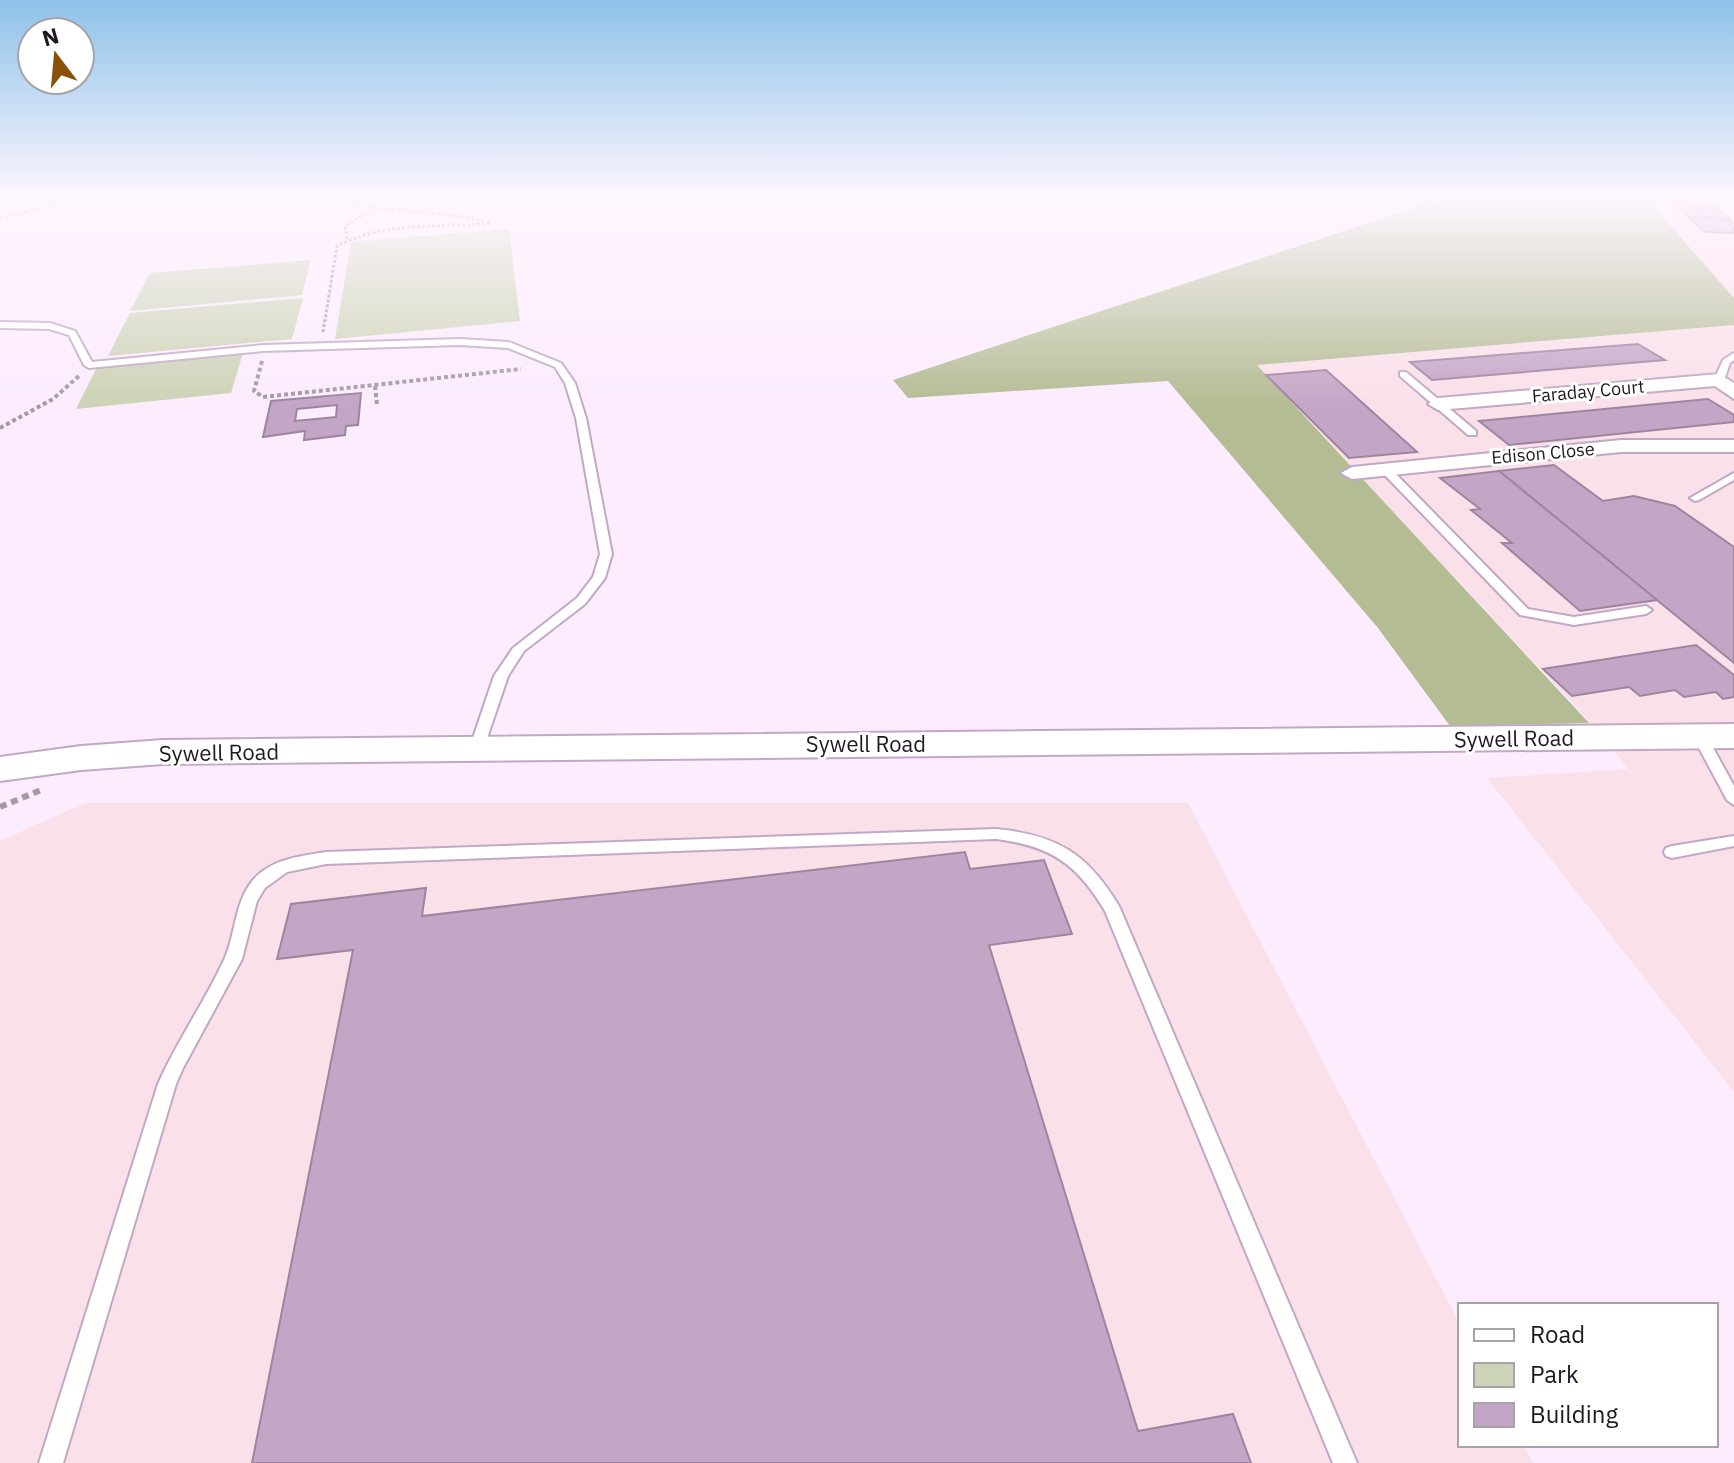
<svg xmlns="http://www.w3.org/2000/svg" width="1734" height="1463" viewBox="0 0 1734 1463" font-family="'IBM Plex Sans',sans-serif">
<rect width="100%" height="100%" fill="#fcecfe"/>
<!-- industrial -->
<g fill="#fae0e9">
<path d="M 1647,199 L 1734,199 L 1734,298 Z"/>
<path d="M 1734,325 L 1734,1092 L 1487,778 L 1629,769 L 1577,708 L 1256,365 Z"/>
<path d="M 85,803 L 1188,803 L 1460,1324 L 1460,1445 L 1524,1445 L 1533,1463 L 0,1463 L 0,841 Z"/>
</g>
<!-- green -->
<g fill="#cdd3b6">
<path d="M 509,229 L 520,321 L 335,339 L 351,242 Z"/>
<path d="M 311,260 L 302,295 L 130,311 L 150,273 Z"/>
<path d="M 303,298 L 292,339 L 108,356 L 130,313 Z"/>
<path d="M 243,353 L 231,393 L 76,409 L 97,367 Z"/>
</g>
<!-- forest -->
<path fill="#b4bc94" d="M 1441,199 L 1647,199 L 1734,298 L 1734,325 L 1257,365 L 1589,723 L 1450,726 L 1378,628 L 1168,381 L 908,398 L 893,380 Z"/>
<!-- building -->
<g fill="#c3a6c6" stroke="#9d85a0" stroke-width="2" fill-rule="evenodd">
<path d="M 1671,202 L 1711,204 L 1720,211 L 1679,209 Z"/>
<path d="M 1679,209 L 1720,211 L 1729,218 L 1687,216 Z"/>
<path d="M 1689,218 L 1731,220 L 1734,233 L 1705,232 Z"/>
<path d="M 1638,344 L 1665,360 L 1432,380 L 1410,362 Z"/>
<path d="M 1326,370 L 1417,452 L 1349,458 L 1266,375 Z"/>
<path d="M 361,393 L 358,425 L 346,426 L 345,435 L 304,440 L 305,431 L 263,437 L 271,401 ZM 337,405 L 336,417 L 295,421 L 297,409 Z"/>
<path d="M 1708,399 L 1734,415 L 1734,422 L 1509,445 L 1479,421 Z"/>
<path d="M 1554,465 L 1603,501 L 1634,496 L 1675,506 L 1734,547 L 1734,663 L 1499,471 Z"/>
<path d="M 1499,471 L 1657,600 L 1580,611 L 1502,543 L 1512,543 L 1471,510 L 1480,509 L 1440,478 Z"/>
<path d="M 1696,645 L 1734,675 L 1734,697 L 1723,699 L 1716,692 L 1684,697 L 1675,690 L 1640,696 L 1629,687 L 1572,696 L 1543,669 Z"/>
<path d="M 965,852 L 970,869 L 1044,860 L 1072,934 L 989,945 L 1138,1431 L 1233,1414 L 1251,1463 L 252,1463 L 353,950 L 277,959 L 291,904 L 426,888 L 422,916 Z"/>
</g>
<g fill="none" stroke-linecap="round" stroke-linejoin="round">
<!-- service casing -->
<g stroke="#c1a8c4" stroke-width="4">
<g id="service">
<path d="M 0,322 L 50,323 L 75,331 L 92,362 L 263,345 L 460,339 L 509,342 L 561,363 L 575,383 L 586,418 L 612,554 L 605,578 L 585,604 L 524,651 L 508,676 L 484,747 L 482,750 L 472,750 L 470,747 L 494,676 L 513,648 L 577,598 L 593,577 L 600,554 L 576,418 L 565,383 L 555,367 L 508,348 L 460,345 L 263,351 L 89,368 L 84,365 L 69,335 L 49,329 L 0,328 Z"/>
<path d="M 1734,353 L 1734,360 L 1730,363 L 1724,380 L 1716,382 L 1714,380 L 1723,360 Z"/>
<path d="M 1400,372 L 1406,372 L 1476,431 L 1476,435 L 1468,435 L 1400,376 Z"/>
<path d="M 1384,465 L 1388,466 L 1528,609 L 1574,617 L 1646,606 L 1652,610 L 1646,614 L 1574,625 L 1520,615 L 1380,470 L 1380,466 Z"/>
<path d="M 1734,473 L 1734,480 L 1699,500 L 1695,501 L 1690,498 Z"/>
<path d="M 1699,730 L 1706,735 L 1734,786 L 1734,805 L 1727,800 L 1692,735 Z"/>
<path d="M 996,829 C 1057,835 1087,853 1119,906 L 1357,1463 L 1333,1463 L 1105,911 C 1077,864 1051,846 996,839 L 326,864 L 287,872 L 265,888 L 257,901 L 242,959 L 183,1068 L 176,1084 L 63,1463 L 39,1463 L 158,1084 C 177,1041 204,1003 224,960 C 236,934 234,903 253,880 C 271,859 301,856 326,852 Z"/>
<path d="M 1734,836 L 1734,846 L 1672,858 L 1666,856 L 1664,852 L 1666,848 L 1672,846 Z"/>
</g>
</g>
<!-- minor casing -->
<g stroke="#c1a8c4" stroke-width="4">
<g id="minor">
<path d="M 1719,374 L 1734,383 L 1734,399 L 1715,386 L 1438,410 L 1428,404 L 1438,398 Z"/>
<path d="M 1621,440 L 1734,440 L 1734,452 L 1621,452 L 1352,479 L 1341,473 L 1352,467 Z"/>
</g>
</g>
<!-- tertiary casing -->
<g stroke="#c1a8c4" stroke-width="4">
<path id="tertiary" d="M 1734,724 L 1734,748 L 163,764 L 81,770 L 0,781 L 0,757 L 81,746 L 163,740 Z"/>
</g>
<!-- path-far2 -->
<g stroke="#a698a7" stroke-width="3" stroke-dasharray="3 2" stroke-linecap="butt">
<path d="M 333,199 C 384,214 438,208 489,223"/>
<path d="M 0,219 L 69,199"/>
<path d="M 347,239 L 345,226 L 368,212 L 369,207"/>
<path d="M 323,332 L 337,246 C 382,222 440,227 490,224"/>
</g>
<!-- path-far1 -->
<g stroke="#a698a7" stroke-width="4" stroke-dasharray="4 3" stroke-linecap="butt">
<path d="M 262,361 L 254,391 L 263,397 L 521,369"/>
<path d="M 375,386 L 377,404"/>
<path d="M 0,428 L 53,399 L 80,375"/>
</g>
<!-- path -->
<path stroke="#a698a7" stroke-width="6" stroke-dasharray="7 5" stroke-linecap="butt" d="M 0,807 L 41,790"/>
<!-- service -->
<use href="#service" fill="#fff" fill-rule="evenodd"/>
<!-- minor -->
<use href="#minor" fill="#fff" fill-rule="evenodd"/>
<!-- tertiary -->
<use href="#tertiary" fill="#fff" fill-rule="evenodd"/>
</g>
<!-- sky -->
<linearGradient id="sky" x2="0" y2="1"><stop stop-color="#8ec2e9"/><stop offset="0.49" stop-color="#fef6ff"/><stop offset="1" stop-color="#fef6ff" stop-opacity="0"/></linearGradient>
<rect width="1734" height="404" fill="url(#sky)"/>
<g text-anchor="middle" dominant-baseline="central" stroke-width="6" stroke-linejoin="round" paint-order="stroke">
<!-- far-street labels -->
<g font-size="18" fill="#211722" stroke="#fff">
<text transform="translate(1588 391) rotate(-5)">Faraday Court</text>
<text transform="translate(1543 453) rotate(-5)">Edison Close</text>
</g>
<!-- street labels -->
<g font-size="22" fill="#211722" stroke="#fff">
<text transform="translate(1514 738) rotate(-1)">Sywell Road</text>
<text x="866" y="743">Sywell Road</text>
<text transform="translate(219 752) rotate(-1)">Sywell Road</text>
</g>
</g>
<!-- legend -->
<rect x="1458" y="1303" width="260" height="144" fill="#ffffff" stroke="#a6a2a7" stroke-width="2"/>
<rect x="1474" y="1329" width="40" height="12" fill="#ffffff" stroke="#a6a2a7" stroke-width="2"/>
<text x="1530" y="1343" font-size="24" fill="#211722">Road</text>
<rect x="1474" y="1363" width="40" height="24" fill="#cdd3b6" stroke="#a6a2a7" stroke-width="2"/>
<text x="1530" y="1383" font-size="24" fill="#211722">Park</text>
<rect x="1474" y="1403" width="40" height="24" fill="#c3a6c6" stroke="#a6a2a7" stroke-width="2"/>
<text x="1530" y="1423" font-size="24" fill="#211722">Building</text>
<!-- north arrow -->
<g transform="translate(56 56) rotate(344)"><circle r="38" fill="#ffffff" stroke="#a6a2a7" stroke-width="2"/>
<path d="M0-6L14 30L0 20L-14 30Z" fill="#8a5106"/>
<text y="-12" font-size="22" font-weight="bold" text-anchor="middle" fill="#211722">N</text>
</g>
</svg>
